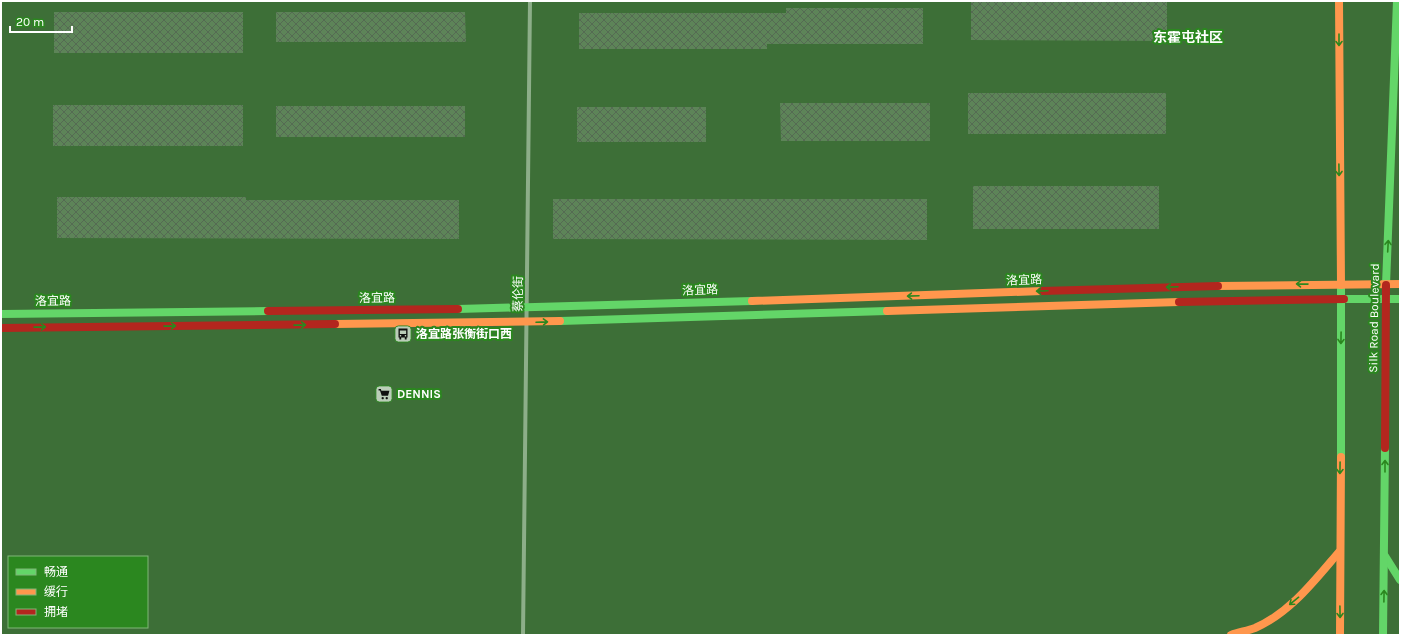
<svg xmlns="http://www.w3.org/2000/svg" width="1401" height="636" viewBox="0 0 1401 636" font-family="Karla,'Noto Sans SC',sans-serif">
<defs>
<pattern id="building-cross-hatch" width="8" height="8" patternUnits="userSpaceOnUse"><rect width="8" height="8" fill="#5d8458"/><path d="M0 0l8 8M0 8l8-8" fill="none" stroke="#556b53"/></pattern>
</defs>
<rect width="100%" height="100%" fill="#3d6f37"/>
<!-- building -->
<g fill="url(#building-cross-hatch)">
<path d="M 971,1 L 1167,1 L 1167,41 L 971,40 Z"/>
<path d="M 786,8 L 923,8 L 923,44 L 767,44 L 767,49 L 579,49 L 579,13 L 786,13 Z"/>
<rect x="54" y="12" width="189" height="41"/>
<path d="M 276,12 L 465,12 L 466,42 L 276,42 Z"/>
<rect x="968" y="93" width="198" height="41"/>
<path d="M 780,103 L 930,103 L 930,141 L 781,141 Z"/>
<rect x="53" y="105" width="190" height="41"/>
<rect x="276" y="106" width="189" height="31"/>
<rect x="577" y="107" width="129" height="35"/>
<rect x="973" y="186" width="186" height="43"/>
<path d="M 57,197 L 246,197 L 246,200 L 459,200 L 459,239 L 57,238 Z"/>
<path d="M 553,199 L 927,199 L 927,240 L 553,239 Z"/>
</g>
<g fill="none" stroke-linecap="round" stroke-linejoin="round">
<!-- street -->
<path stroke="#8dae89" stroke-width="4" d="M 523,635 L 530,1"/>
<!-- fast -->
<g stroke="#63d668" stroke-width="8">
<path d="M 1386,285 L 1397,1"/>
<path d="M 1344,299 L 1400,299"/>
<path d="M 458,309 L 752,301"/>
<path d="M 1,314 L 268,311"/>
<path d="M 560,321 L 887,311"/>
<path d="M 1341,457 L 1341,285"/>
<path d="M 1385,556 L 1400,580"/>
<path d="M 1383,635 L 1385,448"/>
</g>
<!-- slow -->
<g stroke="#ff974d" stroke-width="8">
<path d="M 1339,1 L 1341,285"/>
<path d="M 1218,286 L 1400,284"/>
<path d="M 752,301 L 1042,291"/>
<path d="M 887,311 L 1179,302"/>
<path d="M 335,324 L 560,321"/>
<path d="M 1231,635 C 1239,632 1247,631 1255,628 C 1290,613 1315,580 1339,552"/>
<path d="M 1340,635 L 1341,457"/>
</g>
<!-- jam -->
<g stroke="#b3261e" stroke-width="8">
<path d="M 1042,291 L 1218,286"/>
<path d="M 1179,302 L 1344,299"/>
<path d="M 268,311 L 458,309"/>
<path d="M 1,328 L 335,324"/>
<path d="M 1385,448 L 1386,285"/>
</g>
</g>
<!-- one-way arrows -->
<defs><path id="oneway-shaft" d="M-6 0H5M1.5-3L5.5 0L1.5 3" fill="none" stroke-width="1.6" stroke-linecap="round" stroke-linejoin="round"/></defs>
<g stroke="#2b871f">
<use href="#oneway-shaft" transform="translate(1339 40) rotate(90)"/>
<use href="#oneway-shaft" transform="translate(1339 170) rotate(89)"/>
<use href="#oneway-shaft" transform="translate(1388 246) rotate(-87)"/>
<use href="#oneway-shaft" transform="translate(1302 284) rotate(-179)"/>
<use href="#oneway-shaft" transform="translate(1172 287) rotate(178)"/>
<use href="#oneway-shaft" transform="translate(1042 291) rotate(178)"/>
<use href="#oneway-shaft" transform="translate(913 296) rotate(178)"/>
<use href="#oneway-shaft" transform="translate(542 322) rotate(-2)"/>
<use href="#oneway-shaft" transform="translate(300 325) rotate(-1)"/>
<use href="#oneway-shaft" transform="translate(170 326) rotate(-1)"/>
<use href="#oneway-shaft" transform="translate(40 327) rotate(-1)"/>
<use href="#oneway-shaft" transform="translate(1341 338) rotate(91)"/>
<use href="#oneway-shaft" transform="translate(1385 466) rotate(-90)"/>
<use href="#oneway-shaft" transform="translate(1340 468) rotate(91)"/>
<use href="#oneway-shaft" transform="translate(1384 596) rotate(-89)"/>
<use href="#oneway-shaft" transform="translate(1294 601) rotate(141)"/>
<use href="#oneway-shaft" transform="translate(1340 612) rotate(89)"/>
</g>
<!-- icons -->
<defs>
<g id="bus-square" transform="scale(0.9)"><rect x="-9" y="-9" width="18" height="18" rx="4" fill="#bbcdb9" stroke="#2b871f"/><path d="M-5-6H5V4H4V6H2V4H-2V6H-4V4H-5ZM-3.5-4V0h7V-4ZM-3.5 1.2v1.5H-2V1.2ZM2 1.2v1.5H3.5V1.2Z" fill="#111"/></g>
<g id="supermarket-square" transform="scale(0.9)"><rect x="-9" y="-9" width="18" height="18" rx="4" fill="#bbcdb9" stroke="#2b871f"/><path d="M-6-5.5h2.5l.6 2H6L4.5 2H-2.5L-4.4-4H-6ZM-1.5 3.2a1.3 1.3 0 1 0 .1 0ZM3 3.2a1.3 1.3 0 1 0 .1 0Z" fill="#111"/></g>
</defs>
<g fill-rule="evenodd">
<use href="#bus-square" x="403" y="334"/>
<use href="#supermarket-square" x="384" y="394"/>
</g>
<g text-anchor="middle" dominant-baseline="central" stroke-width="4" stroke-linejoin="round" paint-order="stroke">
<!-- street labels -->
<g font-size="12" fill="#fff" stroke="#2b871f">
<text transform="translate(1024 280) rotate(-2)">洛宜路</text>
<text transform="translate(700 290) rotate(-2)">洛宜路</text>
<text transform="translate(518 294) rotate(-89)">蔡伦街</text>
<text transform="translate(377 298) rotate(-1)">洛宜路</text>
<text transform="translate(53 301) rotate(-1)">洛宜路</text>
<text transform="translate(1374 318) rotate(-89)">Silk Road Boulevard</text>
</g>
<!-- poi labels -->
<g font-size="12" font-weight="bold" fill="#fff" stroke="#2b871f" text-anchor="start">
<text x="416" y="334">洛宜路张衡街口西</text>
<text x="397" y="394">DENNIS</text>
</g>
<!-- quarter labels -->
<g font-size="14" font-weight="bold" fill="#fff" stroke="#2b871f">
<text x="1188" y="37">东霍屯社区</text>
</g>
</g>
<!-- border -->
<rect width="1401" height="636" fill="none" stroke="#ffffff" stroke-width="4"/>
<!-- legend -->
<rect x="8" y="556" width="140" height="72" fill="#2b871f" stroke="#80b779"/>
<rect x="16" y="569" width="20" height="6" fill="#63d668" stroke="#80b779"/>
<text x="44" y="576" font-size="12" fill="#ffffff">畅通</text>
<rect x="16" y="589" width="20" height="6" fill="#ff974d" stroke="#80b779"/>
<text x="44" y="596" font-size="12" fill="#ffffff">缓行</text>
<rect x="16" y="609" width="20" height="6" fill="#b3261e" stroke="#80b779"/>
<text x="44" y="616" font-size="12" fill="#ffffff">拥堵</text>
<!-- scale -->
<path d="M10 26v6h62v-6" fill="none" stroke="#ffffff" stroke-width="2"/>
<text x="16" y="26" font-size="12" fill="#ffffff" stroke="#2b871f" stroke-width="3" paint-order="stroke">20 m</text>
</svg>
